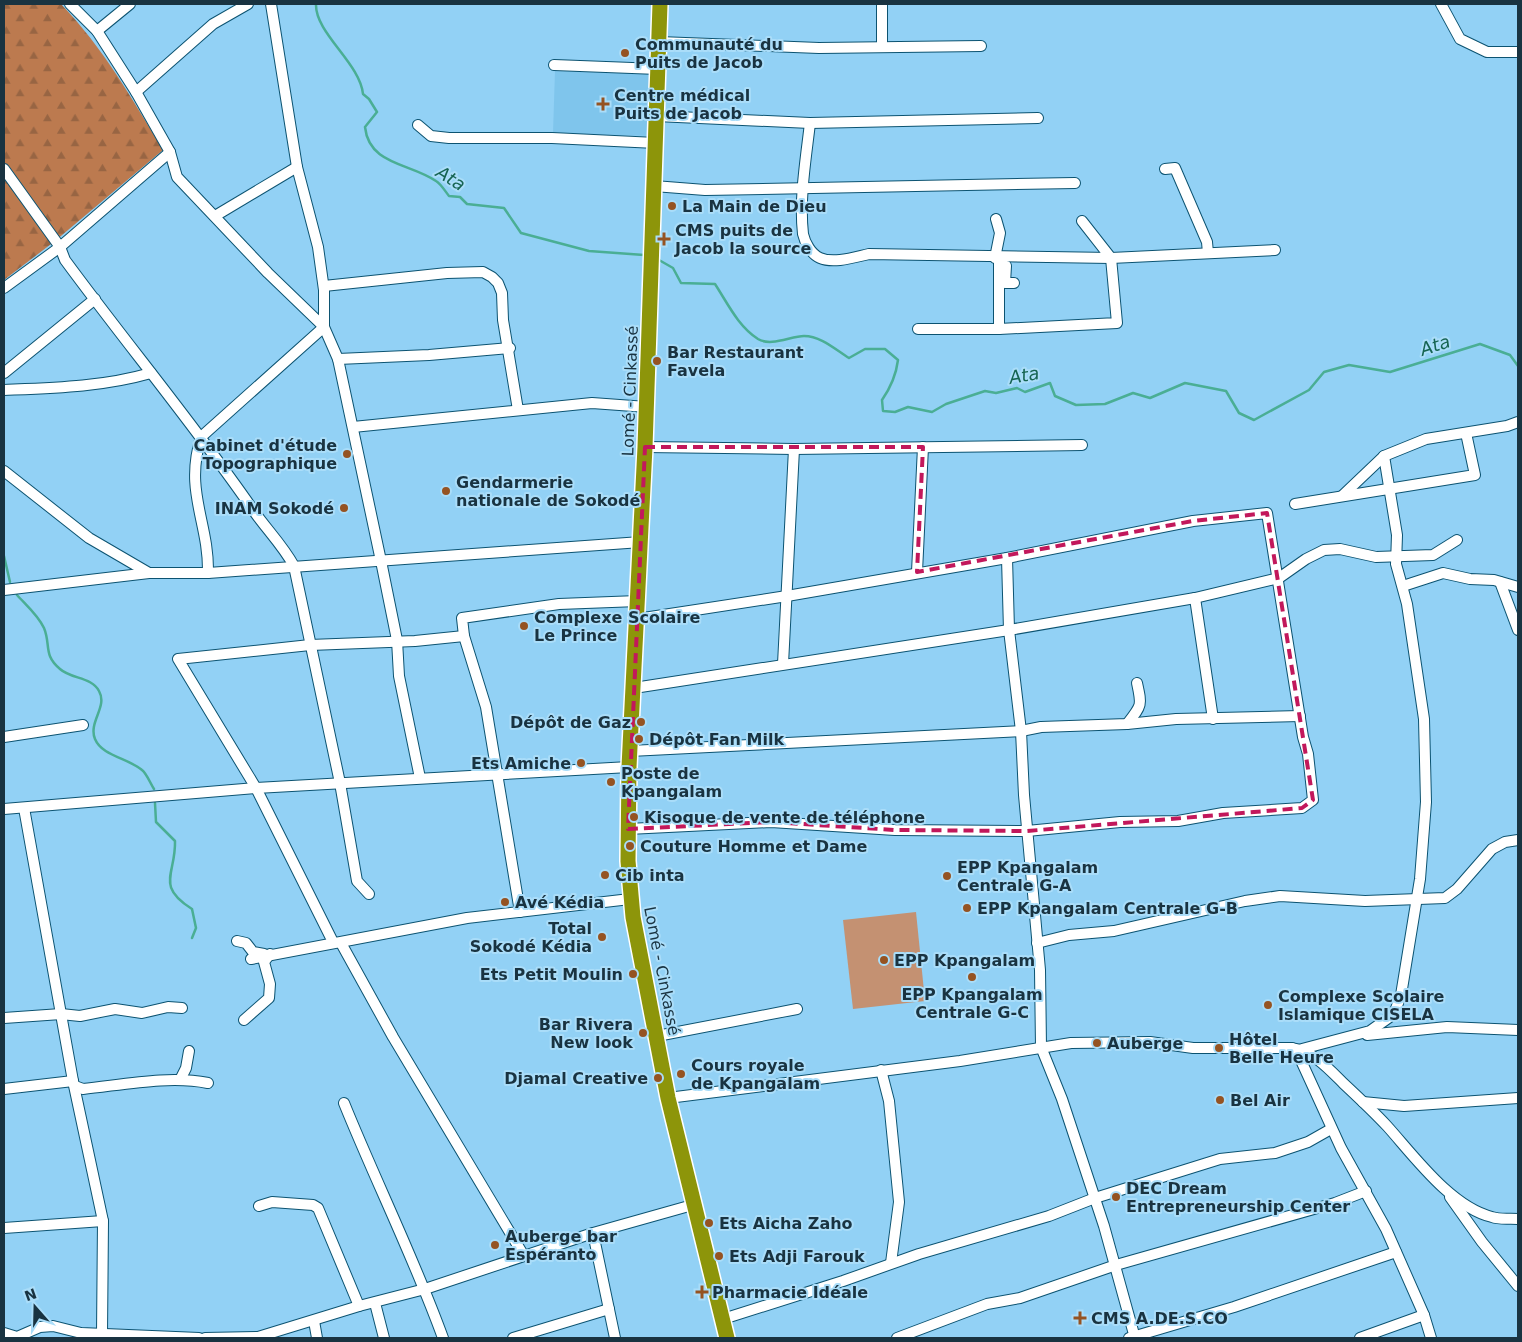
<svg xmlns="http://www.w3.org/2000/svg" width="1522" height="1342" viewBox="0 0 1522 1342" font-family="'DejaVu Sans',sans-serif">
<defs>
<pattern id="forest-firs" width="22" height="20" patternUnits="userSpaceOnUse" patternTransform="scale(1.25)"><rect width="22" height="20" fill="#bc7a4f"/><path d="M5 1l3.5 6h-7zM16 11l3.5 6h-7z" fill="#986543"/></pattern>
</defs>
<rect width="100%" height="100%" fill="#92d1f5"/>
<!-- built -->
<path fill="#7fc5ec" d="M 555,71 L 654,74 L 651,136 L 553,133 Z"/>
<!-- forest -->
<path fill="url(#forest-firs)" d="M 4,4 L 61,4 C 104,49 131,97 163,150 L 55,241 L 4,280 Z"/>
<!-- pitch -->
<path fill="#c49172" d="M 916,912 L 925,1001 L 853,1009 L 843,920 Z"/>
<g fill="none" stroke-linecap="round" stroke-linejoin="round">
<!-- stream -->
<g stroke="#4aae94" stroke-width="2.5">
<path d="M 316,4 C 315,33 360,63 363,94 L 369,99 L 377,112 L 365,127 C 369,165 410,163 436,181 C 441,184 445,191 449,196 L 460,197 L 467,204 L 504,208 L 521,233 L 589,251 L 644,255"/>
<path d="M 659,260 L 673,268 L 681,283 L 715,284 C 728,304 738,326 758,339 C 771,347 791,336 804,336 C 821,336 836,350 849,358 L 865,349 L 885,349 L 898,360 C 896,376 891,387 882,400 L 883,411 L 895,412 L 908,407 L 932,412 L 946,404 L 985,391 L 996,393 L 1017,388 L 1025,392 L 1050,383 L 1055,396 L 1076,405 L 1105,404 L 1133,393 L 1150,398 L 1185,383 L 1226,391 L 1239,413 L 1254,420 L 1309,390 L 1324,372 L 1349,365 L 1390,372 L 1480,344 L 1510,355 L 1518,366"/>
<path d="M 4,556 L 10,582"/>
<path d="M 17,595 C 26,605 38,615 44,628 C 51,645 43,655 60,669 C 71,679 92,677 99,691 C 108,707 88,722 95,739 C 102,756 128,758 142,770 C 147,774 150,783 154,789"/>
<path d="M 155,803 L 156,822 L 175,841 C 176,874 155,886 192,909 L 196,928 L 192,938"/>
</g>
<!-- minor casing -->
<g stroke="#0c5371" stroke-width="12">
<g id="minor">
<path d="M 70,4 L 97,31 L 136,92 L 170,152 L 177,177 L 268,273 L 324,327 L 338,359 L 381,561 L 397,640 L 399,676 L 420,778"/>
<path d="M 1441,4 L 1460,39 L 1487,52 L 1518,52"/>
<path d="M 97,31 L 130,4"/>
<path d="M 659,42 L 819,48 L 981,46"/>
<path d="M 882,46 L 882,4"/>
<path d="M 554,65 L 658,69"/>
<path d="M 136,92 L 213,24 L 248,4"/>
<path d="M 656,116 L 810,123 L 1038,118"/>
<path d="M 810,123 C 806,158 799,198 803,234 C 805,243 811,254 820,258 C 834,264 855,257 869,254 L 1111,258 L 1275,250"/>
<path d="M 418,125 L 431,136 L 449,138 L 552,138 L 656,143"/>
<path d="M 170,152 L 60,247 L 65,260 C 126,343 192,422 251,507 C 265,528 282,544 294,566 L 340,783 L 357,881 L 369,894"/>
<path d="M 4,169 L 60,247 L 4,288"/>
<path d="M 1165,169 L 1175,168 L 1207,242 L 1208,253"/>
<path d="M 654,186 L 705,190 L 1075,183"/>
<path d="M 215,216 L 297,167"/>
<path d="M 995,258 L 1000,233 L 996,219"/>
<path d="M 999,258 L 999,329"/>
<path d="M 999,265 L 1006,266 L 1005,283 L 1014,283"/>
<path d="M 324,286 L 447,273 L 483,272 L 492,277 L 498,283 L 502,293 L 503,320 L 518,410"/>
<path d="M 918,329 L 999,329 L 1117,323 L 1111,258 L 1082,221"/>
<path d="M 338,359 L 429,355 L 510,348"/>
<path d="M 4,373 L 95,299"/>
<path d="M 4,390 C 54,388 102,387 151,373"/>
<path d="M 353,427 L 592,403 L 647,407"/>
<path d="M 645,447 L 794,449 L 1082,445"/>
<path d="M 4,471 L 89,538 L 149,573"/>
<path d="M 1343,495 L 1384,456"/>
<path d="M 1295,504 L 1475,475 L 1466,433"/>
<path d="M 1007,558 L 1009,630 L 1021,731 L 1024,795 L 1040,970 L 1041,1047 L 1062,1099 L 1104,1226 L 1135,1338"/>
<path d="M 917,572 L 923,447"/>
<path d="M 208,573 C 209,522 184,492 201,437 L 324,327 L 324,290 L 318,247 L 297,167 L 271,4"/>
<path d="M 1500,582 L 1518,630"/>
<path d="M 1403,586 L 1443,573 L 1470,579 L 1494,580 L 1518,587"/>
<path d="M 4,590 L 149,573 L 208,573 L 641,542"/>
<path d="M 1195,598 L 1213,719"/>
<path d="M 783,664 L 794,449"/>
<path d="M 634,688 L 1009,630 L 1195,598 L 1279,578 L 1306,559 L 1324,550 L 1340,549 L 1376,557 L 1433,555 L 1457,540"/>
<path d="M 1127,724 C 1142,705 1142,706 1137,683"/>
<path d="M 4,737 L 83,725"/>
<path d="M 630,751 L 1021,731 L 1041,727 L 1127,724 L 1176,719 L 1300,716"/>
<path d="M 24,808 L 73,1081 L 103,1221 L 102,1334"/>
<path d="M 4,809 L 256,788 L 629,767"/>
<path d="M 628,829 L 771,822 L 895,830 L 1027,831 L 1120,822 L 1178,821 L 1223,813 L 1302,808 L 1313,800 L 1308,754 L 1303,737 L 1267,513 L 1193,521 L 1007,558 L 787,596 L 637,619"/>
<path d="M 520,912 L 486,707 L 464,636 L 462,618 L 559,604 L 638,601"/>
<path d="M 237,941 L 246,943 L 253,952 L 264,954"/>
<path d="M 333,942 L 256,788 L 178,659 L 310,645 L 415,641 L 464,636"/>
<path d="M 341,943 L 393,1037 L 524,1256"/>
<path d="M 1037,943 L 1069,935 L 1114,931 L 1245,901 L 1280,896 L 1365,901 L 1445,898 L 1457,889 L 1492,849 L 1505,842 L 1518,840"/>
<path d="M 251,959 L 467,918 L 630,899"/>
<path d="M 4,1018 L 61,1014 L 80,1016 L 115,1009 L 142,1013 L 168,1007 L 182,1008"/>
<path d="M 244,1020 L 269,998 L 270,984 L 264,962 L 270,954"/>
<path d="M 1367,1035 L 1447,1027 L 1518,1030"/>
<path d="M 657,1036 L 797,1009"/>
<path d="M 1292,1048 L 1298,1054 L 1341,1148 L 1386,1229 L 1424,1315 L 1431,1338"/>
<path d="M 1302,1049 L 1370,1031 L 1394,1014 L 1401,995 L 1420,879 L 1426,802 L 1424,719 L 1407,604 L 1396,564 L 1397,535 L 1384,456 L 1426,439 L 1507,426 L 1518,422"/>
<path d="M 881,1070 L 889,1101 L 899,1202 L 891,1263"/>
<path d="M 180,1080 L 186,1068 L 189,1051"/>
<path d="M 75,1086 L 83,1089 C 122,1085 169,1075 208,1083"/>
<path d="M 4,1089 L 73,1081"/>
<path d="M 668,1098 L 960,1061 L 1071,1043 L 1150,1042 L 1193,1048 L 1291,1048 C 1313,1051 1328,1068 1343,1083 C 1358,1097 1373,1111 1387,1126 C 1414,1156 1451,1207 1492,1217 C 1500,1220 1510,1218 1518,1219"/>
<path d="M 1363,1102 L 1404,1106 L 1518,1098"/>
<path d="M 344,1103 C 376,1182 414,1258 443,1338"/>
<path d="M 1450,1197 L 1482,1242 L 1518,1286"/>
<path d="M 259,1206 L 272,1202 L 313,1205 L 318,1208 L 359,1306"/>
<path d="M 4,1228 L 103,1221"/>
<path d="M 593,1233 L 615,1338"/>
<path d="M 375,1303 L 384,1338"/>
<path d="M 723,1319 L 843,1281 L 919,1254 L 1049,1216 L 1095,1198 L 1220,1159 L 1275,1153 L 1308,1142 L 1331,1129"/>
<path d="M 314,1321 L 317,1338"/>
<path d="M 4,1333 L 17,1337 L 40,1327 L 53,1326 L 81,1333 L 199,1338"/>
<path d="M 205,1338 L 258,1337 L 359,1306 L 425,1289 L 593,1233 L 696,1204"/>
<path d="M 513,1338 L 609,1309"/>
<path d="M 897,1338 L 987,1304 L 1020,1298 L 1116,1265 L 1335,1203 L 1366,1191"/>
<path d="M 1129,1338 L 1234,1307 L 1396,1252"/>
<path d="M 1360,1338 L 1424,1315"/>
</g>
</g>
<!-- highway casing -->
<g stroke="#fff" stroke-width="18">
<path id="highway" d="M 660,4 L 645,447 L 629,767 L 628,861 L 633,917 L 668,1098 L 727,1338"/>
</g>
<!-- minor -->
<use href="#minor" stroke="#fff" stroke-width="10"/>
<!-- highway -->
<use href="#highway" stroke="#8d950a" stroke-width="15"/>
</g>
<!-- marked area -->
<path fill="none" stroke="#c2185b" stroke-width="4" stroke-dasharray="10 6" stroke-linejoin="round" d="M 645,447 L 923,447 L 917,572 L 1193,521 L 1267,513 L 1313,800 L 1302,808 L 1027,831 L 895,830 L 771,822 L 628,829 Z"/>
<!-- markers -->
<g fill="#955322" stroke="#aaddf9" stroke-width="2">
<circle cx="625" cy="53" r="5"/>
<path d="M600.5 96.5h5v5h5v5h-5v5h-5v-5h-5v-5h5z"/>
<circle cx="672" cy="206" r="5"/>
<path d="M661.5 231.5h5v5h5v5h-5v5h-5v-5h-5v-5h5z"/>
<circle cx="657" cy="361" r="5"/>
<circle cx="347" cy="454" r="5"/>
<circle cx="446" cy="491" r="5"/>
<circle cx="344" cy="508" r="5"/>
<circle cx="524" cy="626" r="5"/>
<circle cx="641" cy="722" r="5"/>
<circle cx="639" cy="739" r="5"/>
<circle cx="581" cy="763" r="5"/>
<circle cx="611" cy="782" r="5"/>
<circle cx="634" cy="817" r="5"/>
<circle cx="630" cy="846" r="5"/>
<circle cx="605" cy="875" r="5"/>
<circle cx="947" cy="876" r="5"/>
<circle cx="505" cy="902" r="5"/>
<circle cx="967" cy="908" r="5"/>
<circle cx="602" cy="937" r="5"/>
<circle cx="884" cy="960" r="5"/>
<circle cx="633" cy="974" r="5"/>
<circle cx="972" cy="977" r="5"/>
<circle cx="1268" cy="1005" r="5"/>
<circle cx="643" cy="1033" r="5"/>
<circle cx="1097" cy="1043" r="5"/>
<circle cx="1219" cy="1048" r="5"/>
<circle cx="681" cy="1074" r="5"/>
<circle cx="658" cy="1078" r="5"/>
<circle cx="1220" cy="1100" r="5"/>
<circle cx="1116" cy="1197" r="5"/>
<circle cx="709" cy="1223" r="5"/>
<circle cx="495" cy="1245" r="5"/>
<circle cx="719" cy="1256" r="5"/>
<path d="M699.5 1284.5h5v5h5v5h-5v5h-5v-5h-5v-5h5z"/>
<path d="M1077.5 1310.5h5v5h5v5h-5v5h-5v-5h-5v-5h5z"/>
</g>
<g text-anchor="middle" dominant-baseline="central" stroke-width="4" stroke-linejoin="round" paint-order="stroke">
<!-- poi labels -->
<g font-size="16" font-weight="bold" fill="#193341" stroke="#aaddf9" text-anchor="start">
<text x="635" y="44">Communauté du<tspan x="635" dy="18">Puits de Jacob</tspan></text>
<text x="614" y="95">Centre médical<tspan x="614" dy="18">Puits de Jacob</tspan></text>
<text x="682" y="206">La Main de Dieu</text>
<text x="675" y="230">CMS puits de<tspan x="675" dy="18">Jacob la source</tspan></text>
<text x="667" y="352">Bar Restaurant<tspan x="667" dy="18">Favela</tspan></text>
<text x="337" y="445" text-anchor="end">Cabinet d'étude<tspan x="337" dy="18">Topographique</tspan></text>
<text x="456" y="482">Gendarmerie<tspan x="456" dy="18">nationale de Sokodé</tspan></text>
<text x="334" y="508" text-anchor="end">INAM Sokodé</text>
<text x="534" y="617">Complexe Scolaire<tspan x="534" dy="18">Le Prince</tspan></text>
<text x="631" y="722" text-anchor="end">Dépôt de Gaz</text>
<text x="649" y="739">Dépôt Fan Milk</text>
<text x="571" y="763" text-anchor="end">Ets Amiche</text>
<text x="621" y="773">Poste de<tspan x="621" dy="18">Kpangalam</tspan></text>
<text x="644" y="817">Kisoque de vente de téléphone</text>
<text x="640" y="846">Couture Homme et Dame</text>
<text x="957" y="867">EPP Kpangalam<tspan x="957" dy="18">Centrale G-A</tspan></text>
<text x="615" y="875">Cib inta</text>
<text x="515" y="902">Avé Kédia</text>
<text x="977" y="908">EPP Kpangalam Centrale G-B</text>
<text x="592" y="928" text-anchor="end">Total<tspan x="592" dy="18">Sokodé Kédia</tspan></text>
<text x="894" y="960">EPP Kpangalam</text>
<text x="623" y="974" text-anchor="end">Ets Petit Moulin</text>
<text x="972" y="994" text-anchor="middle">EPP Kpangalam<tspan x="972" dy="18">Centrale G-C</tspan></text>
<text x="1278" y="996">Complexe Scolaire<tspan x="1278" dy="18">Islamique CISELA</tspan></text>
<text x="633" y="1024" text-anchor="end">Bar Rivera<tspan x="633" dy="18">New look</tspan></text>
<text x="1229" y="1039">Hôtel<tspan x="1229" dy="18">Belle Heure</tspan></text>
<text x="1107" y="1043">Auberge</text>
<text x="691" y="1065">Cours royale<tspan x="691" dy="18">de Kpangalam</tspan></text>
<text x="648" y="1078" text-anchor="end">Djamal Creative</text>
<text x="1230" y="1100">Bel Air</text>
<text x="1126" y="1188">DEC Dream<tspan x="1126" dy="18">Entrepreneurship Center</tspan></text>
<text x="719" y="1223">Ets Aicha Zaho</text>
<text x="505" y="1236">Auberge bar<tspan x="505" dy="18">Espéranto</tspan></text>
<text x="729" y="1256">Ets Adji Farouk</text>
<text x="712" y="1292">Pharmacie Idéale</text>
<text x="1091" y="1318">CMS A.DE.S.CO</text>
</g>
<!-- street labels -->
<g font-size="16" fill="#193341" stroke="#aaddf9">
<text transform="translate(630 391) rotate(-88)">Lomé - Cinkassé</text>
<text transform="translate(662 971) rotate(79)">Lomé - Cinkassé</text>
</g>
<!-- water labels -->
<g font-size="18" font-style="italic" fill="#166452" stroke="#aaddf9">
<text transform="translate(451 178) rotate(32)">Ata</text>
<text transform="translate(1435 345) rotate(-18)">Ata</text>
<text transform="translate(1024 375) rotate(-10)">Ata</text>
</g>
</g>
<!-- border -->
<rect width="1522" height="1342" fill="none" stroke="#193341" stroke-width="10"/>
<!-- north arrow -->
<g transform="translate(35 1307) rotate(340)" stroke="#aaddf9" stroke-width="4" paint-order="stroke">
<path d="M0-4L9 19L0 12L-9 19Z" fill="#193341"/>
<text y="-8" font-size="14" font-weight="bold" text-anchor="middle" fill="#193341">N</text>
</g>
</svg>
